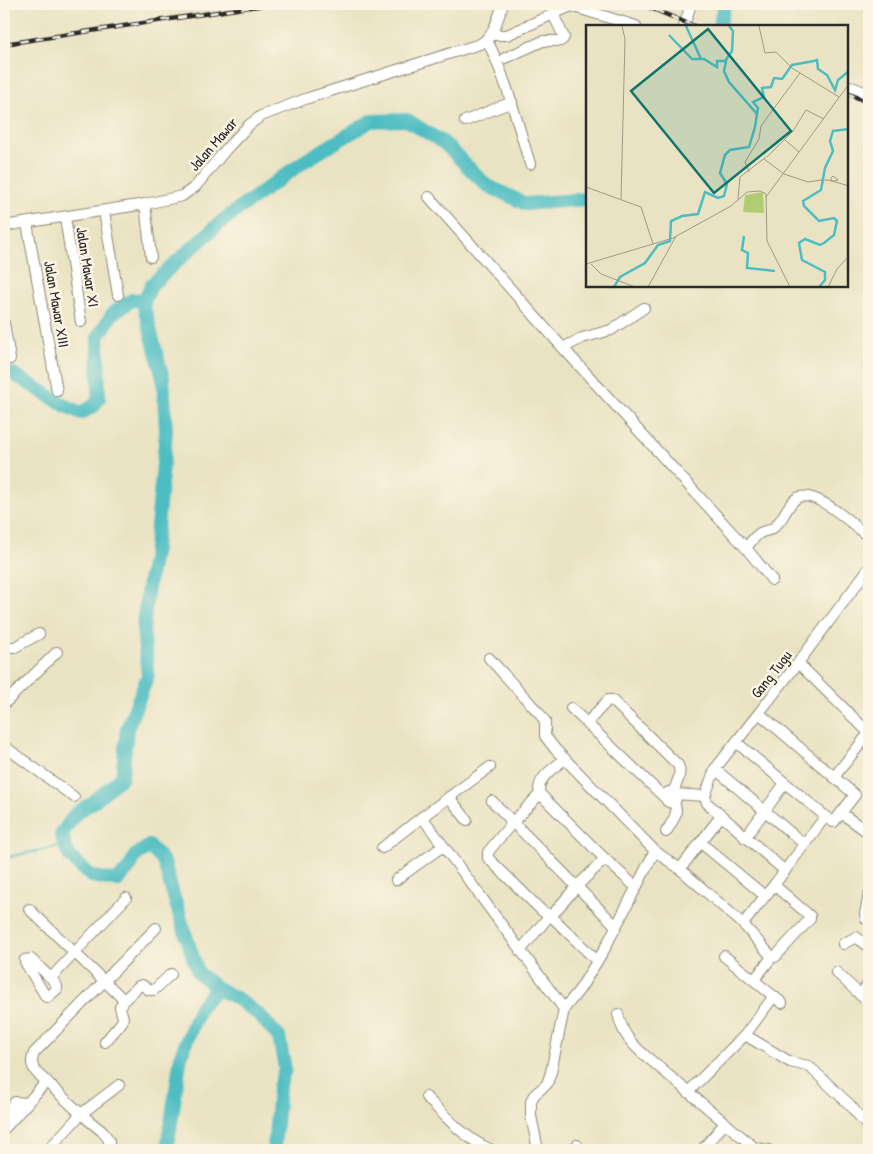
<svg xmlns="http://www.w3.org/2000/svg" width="873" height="1154" viewBox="0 0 873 1154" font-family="'Patrick Hand',sans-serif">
<rect width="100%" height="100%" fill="#fcf5e5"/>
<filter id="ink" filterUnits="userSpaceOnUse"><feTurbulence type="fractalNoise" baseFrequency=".02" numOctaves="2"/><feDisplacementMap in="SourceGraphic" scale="10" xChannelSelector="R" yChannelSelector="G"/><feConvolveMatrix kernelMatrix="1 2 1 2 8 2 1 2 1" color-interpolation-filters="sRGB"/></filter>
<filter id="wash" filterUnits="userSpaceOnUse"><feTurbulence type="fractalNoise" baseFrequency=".0096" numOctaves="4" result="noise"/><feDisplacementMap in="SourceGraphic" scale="20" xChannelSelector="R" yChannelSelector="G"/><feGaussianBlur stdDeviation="1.12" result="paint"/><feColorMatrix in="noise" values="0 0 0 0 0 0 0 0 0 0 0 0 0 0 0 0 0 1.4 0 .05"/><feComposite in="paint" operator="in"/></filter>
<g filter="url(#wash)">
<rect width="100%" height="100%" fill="#eae3c3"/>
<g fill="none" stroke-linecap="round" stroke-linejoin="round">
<!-- stream -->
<path stroke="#4ebdc2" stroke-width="2.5" d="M 4,858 L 65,845"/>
<!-- river -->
<g stroke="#4ebdc2" stroke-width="14">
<path d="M 719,26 L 725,4"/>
<path d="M 4,373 L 13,374 L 66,406 L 81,413 L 94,406 L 99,398 L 98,337 L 113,313 L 132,300 L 145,300"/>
<path d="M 167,1150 L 181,1055 L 200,1007 L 217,988"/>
<path d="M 274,1150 L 279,1087 L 285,1069 L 279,1037 L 259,1015 L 236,998 L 217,988 L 198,973 L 171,888 L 164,862 L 149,846 L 135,856 L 130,867 L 117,881 L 91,876 L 70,857 L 61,835 L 75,814 L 93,802 L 122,777 L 127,729 L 148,675 L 143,630 L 147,593 L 155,548 L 166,432 L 163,378 L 143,303 L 152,284 L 221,222 L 303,162 L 371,121 L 407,120 L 444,143 L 486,185 L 526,204 L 587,199"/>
</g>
</g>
</g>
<g filter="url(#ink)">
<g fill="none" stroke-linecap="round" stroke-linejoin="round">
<!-- minor casing -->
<g stroke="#8a8777" stroke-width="12">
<g id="minor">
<path d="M 684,26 L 691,4"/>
<path d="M 490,35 L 507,35 L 571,6 L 636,26"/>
<path d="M 487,40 C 507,80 517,122 530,164"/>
<path d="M 505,58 L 543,41 L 560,41 L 563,39 L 564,37 L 553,14"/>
<path d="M 847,85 L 869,94"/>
<path d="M 465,121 L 512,102"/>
<path d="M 429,197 L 563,348 L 746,548 L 772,580"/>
<path d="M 145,204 L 151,257"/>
<path d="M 104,211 L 118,295"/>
<path d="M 65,217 L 81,322"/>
<path d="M 27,223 L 57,391"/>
<path d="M 4,226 L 145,204 L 182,196 L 195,187 L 228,147 L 249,125 L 261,116 L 308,98 L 480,44 C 494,36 498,18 503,4"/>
<path d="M 4,323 L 10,359"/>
<path d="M 563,348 L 582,338 L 611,330 L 644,308"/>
<path d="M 746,548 C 750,543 756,534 762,532 C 771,529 771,531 778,523 C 785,516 788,503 797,498 C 816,488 855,527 869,537"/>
<path d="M 4,647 L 15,647 L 39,634"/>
<path d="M 489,658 L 539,713 L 545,721 L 545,736 L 555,749 L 655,851 L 680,869 L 743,924 L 772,957"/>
<path d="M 798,663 L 869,733"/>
<path d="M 4,704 L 57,652"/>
<path d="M 571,708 L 665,798"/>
<path d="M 587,723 L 608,700 L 612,700 L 678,765 C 682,773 677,783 673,792"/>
<path d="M 736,742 L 831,821 L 834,822 L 855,795 L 854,794 L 759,713"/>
<path d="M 4,746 L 74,797"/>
<path d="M 565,759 C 554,768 535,779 540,794 L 605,859 L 636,887"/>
<path d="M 490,767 L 422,817 L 564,1009"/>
<path d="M 715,769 L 804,844"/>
<path d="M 834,777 L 869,733"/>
<circle cx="671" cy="797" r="5.5"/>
<path d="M 540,794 L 512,823 L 488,852 L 488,858 L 542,911 L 550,915 L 554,913 L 576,887 L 605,859"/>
<path d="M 675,794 L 705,796"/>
<path d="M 449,797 L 467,820"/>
<path d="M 492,801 L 616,926"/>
<path d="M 841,813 L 869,833"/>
<path d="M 666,832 C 671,823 681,812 673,802"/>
<path d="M 745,838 L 785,783"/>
<path d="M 701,843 L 765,896"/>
<path d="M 382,848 L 422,817"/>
<path d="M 680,869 L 721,816"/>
<path d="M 785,871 L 707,803 L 705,796 L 715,769 L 798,663 L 869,568"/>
<path d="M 396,880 L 443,846"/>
<path d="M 869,894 L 865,914 L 866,919 L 869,921"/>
<path d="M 29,909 L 124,1000"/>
<path d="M 743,924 L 774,885 L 825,817"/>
<path d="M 843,944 L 856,937 L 869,947"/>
<path d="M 520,951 L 550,915 L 597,961"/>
<path d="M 724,956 L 782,1003"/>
<path d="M 836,972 L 869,1003"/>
<path d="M 51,978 L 31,959 L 25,960 L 25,962 L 46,997 L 48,997 L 57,989 L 57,986 L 51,978 L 126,898"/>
<path d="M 754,980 L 772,957 L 775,957 L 810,919 L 810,916 L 774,885"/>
<path d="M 860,995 L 869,983"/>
<path d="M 618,1014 C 622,1031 628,1040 641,1052 L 755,1148 L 769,1150"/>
<path d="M 745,1035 L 790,1062 L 808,1066 L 812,1069 L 850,1105 L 869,1128"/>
<path d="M 105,1042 L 122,1022 L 123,1018 L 120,1007 L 124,1000 L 139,986 L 142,985 L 149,990 L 154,990 L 171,974"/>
<path d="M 688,1092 L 745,1035 L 774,996"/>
<path d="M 426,1097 C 445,1116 466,1140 492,1150"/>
<path d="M 4,1117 L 15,1102 L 27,1103"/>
<path d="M 4,1129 L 47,1081"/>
<path d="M 48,1150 L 81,1114 L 119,1085"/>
<path d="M 109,1150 L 109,1140 L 103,1132 L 81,1114 L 36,1072 C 31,1065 31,1061 34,1053 L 156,928"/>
<path d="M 538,1150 L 531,1116 L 531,1101 L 534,1095 L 547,1084 L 551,1072 L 564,1009 L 580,989 L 604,950 L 655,851"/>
<path d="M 573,1150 L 577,1145"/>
<path d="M 702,1150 L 725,1123"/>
</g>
</g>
<!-- minor -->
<use href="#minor" stroke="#fff" stroke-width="10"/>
<!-- rail casing -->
<g stroke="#2b2b2b" stroke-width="4.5">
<g id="rail">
<path d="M 641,4 L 694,26"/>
<path d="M 4,44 L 271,4"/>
<path d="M 847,93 L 869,103"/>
</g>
</g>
<!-- rail -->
<use href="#rail" stroke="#fcf5e5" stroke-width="2.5" stroke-dasharray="8" stroke-linecap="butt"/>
</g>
</g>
<g text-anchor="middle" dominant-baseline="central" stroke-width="5" stroke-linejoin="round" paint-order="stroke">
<!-- street labels -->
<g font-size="15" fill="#2b2b2b" stroke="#fcf5e5">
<text transform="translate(213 144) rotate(-49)">Jalan Mawar</text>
<text transform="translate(88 267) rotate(81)">Jalan Mawar XI</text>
<text transform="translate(57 304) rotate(80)">Jalan Mawar XIII</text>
<text transform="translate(771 674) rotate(-52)">Gang Tugu</text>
</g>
</g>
<!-- overview -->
<g transform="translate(586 25)">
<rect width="262" height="262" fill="#eae3c3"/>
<path d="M 177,167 L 178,188 L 157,187 L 159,170 Z" fill="#b1cc73"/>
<path fill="none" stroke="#4ebdc2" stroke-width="2.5" d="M 100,1 L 115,34M 139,36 L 146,26 L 147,6 L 143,1M 228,36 L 231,35 L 232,44 L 241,50 L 249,65 L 252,55 L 263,46M 171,89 L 172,83 L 167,77 L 178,72 L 176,63 L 185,62 L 188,53 L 196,54 L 206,40 L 228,36M 158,211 L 156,225 L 162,228 L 161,243 L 189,246M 28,262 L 34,252 L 59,238 L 72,220 L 84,216 L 85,196 L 96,191 L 112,189 L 119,167 L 132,173 L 138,171 L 141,159 L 134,148 L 139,130 L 144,125 L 163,122 L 169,102 L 171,89 L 143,57 L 138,46 L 140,36 L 131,36 L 131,42 L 118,34 L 106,34 L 83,10M 233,262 L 239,255 L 239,247 L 216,235 L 213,218 L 219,214 L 234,220 L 238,218 L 248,210 L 251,196 L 248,193 L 233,196 L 218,181 L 217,176 L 235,165 L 239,143 L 247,126 L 244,116 L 247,106 L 263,104"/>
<path fill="none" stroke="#9e9986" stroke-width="1" d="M 173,1 L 179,28 L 190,27 L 206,43 L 253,72M 198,114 L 213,127M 181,132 L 207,106 L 220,85 L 238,94M 178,134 L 198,149M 163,147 L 159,137 L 173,114 L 175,101 L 214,48M 198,149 L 222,157 L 235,155 L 241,155 L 247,156 L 249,156 L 252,155 L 247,151 L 245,153 L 245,156 L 246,156 L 263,161M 0,162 L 55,182 L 67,219M 180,172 L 263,59M 35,174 L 39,14 L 36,1M 152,174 L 154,152 L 180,132M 0,239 L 87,213 L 145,181 L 161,167 L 174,166 L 180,169 L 181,216 L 204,262M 5,239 L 15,249 L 49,262M 62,262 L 90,211M 242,262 L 251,244 L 263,231"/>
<path fill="#0f766e" fill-opacity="0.15" stroke="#0f766e" stroke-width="2.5" d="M 122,4 L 205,106 L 128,168 L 45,66 Z"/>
<rect width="262" height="262" fill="none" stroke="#2b2b2b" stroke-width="2.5"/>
</g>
<!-- margin -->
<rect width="873" height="1154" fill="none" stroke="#fcf5e5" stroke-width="20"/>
</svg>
